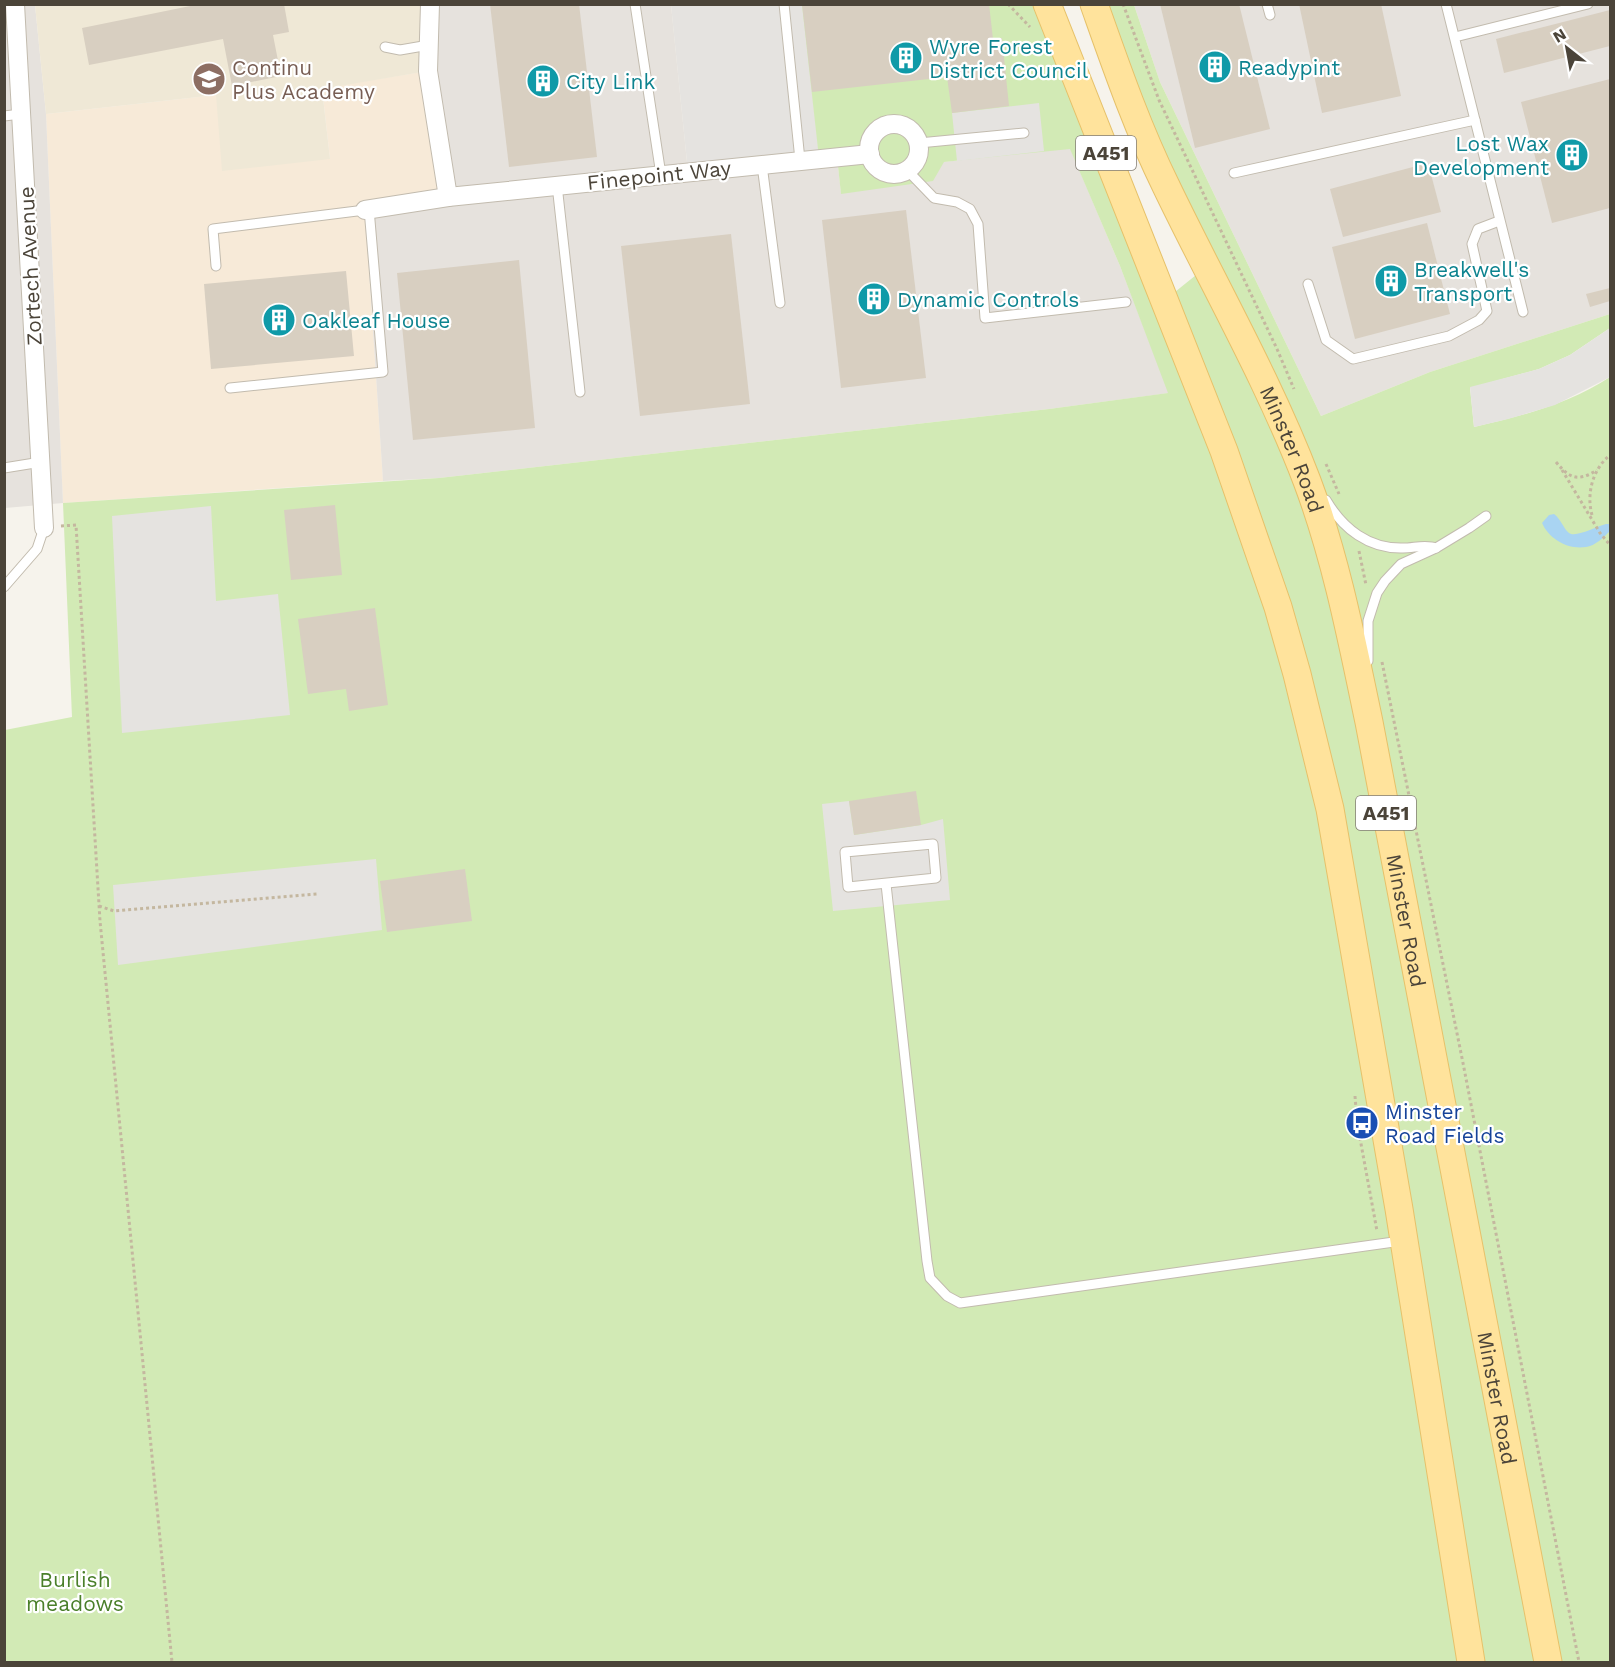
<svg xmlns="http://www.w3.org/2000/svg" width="1615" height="1667" viewBox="0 0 1615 1667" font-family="'Work Sans',sans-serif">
<rect width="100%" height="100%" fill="#f6f3ec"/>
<!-- commercial -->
<path fill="#f7ead8" d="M 428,71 L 448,197 L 365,210 L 383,481 L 63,503 L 46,114 L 216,95 L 330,159 L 322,88 Z"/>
<!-- industrial -->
<g fill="#e6e2dd">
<path d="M 5,5 L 35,5 L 46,114 L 63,503 L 5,508 Z"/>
<path d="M 430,5 L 671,5 L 688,172 L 837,157 L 841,193 L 943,162 L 1070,148 L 1120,266 L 1169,393 L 1049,409 L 439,478 L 383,481 L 365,210 L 447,196 Z"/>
<path d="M 1134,5 L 1610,5 L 1610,314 L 1430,372 L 1321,416 L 1160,82 Z"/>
</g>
<!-- education -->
<path fill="#efe8d6" d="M 35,5 L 430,5 L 428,71 L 322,89 L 330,159 L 222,171 L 216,95 L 46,114 Z"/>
<!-- green -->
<path fill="#d2eab5" d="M 671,5 L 1043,5 L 1165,300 L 1206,267 L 1094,5 L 1134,5 L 1160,82 L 1321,416 L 1430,372 L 1610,314 L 1610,328 L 1570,355 L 1539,369 L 1470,388 L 1474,427 C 1522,416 1569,404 1610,377 L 1610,1662 L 5,1662 L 5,730 L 72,717 L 63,503 L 439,478 L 1049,409 L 1168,393 L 1120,266 L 1070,149 L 944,162 L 933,181 L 841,194 L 837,157 L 819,158 Z"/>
<!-- parking -->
<g fill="#e5e3e0">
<path d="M 671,5 L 802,5 L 819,158 L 688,172 Z"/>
<path d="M 1039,103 L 1044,151 L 957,161 L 952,113 Z"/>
<path d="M 1610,328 L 1610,377 L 1555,405 L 1508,419 L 1474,427 L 1470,387 L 1539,369 L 1570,355 Z"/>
<path d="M 211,506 L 216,601 L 278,594 L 290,715 L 122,733 L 112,516 Z"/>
<path d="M 849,801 L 854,835 L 921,825 L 943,819 L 950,900 L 833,911 L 822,804 Z"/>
<path d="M 376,859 L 382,930 L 118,965 L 113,885 Z"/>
</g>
<!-- water -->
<path fill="#a9d4f2" d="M 1554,514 C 1561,519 1563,528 1569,533 C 1576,538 1597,526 1606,524 L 1610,524 L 1610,531 C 1604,537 1595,546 1586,547 C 1568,550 1549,539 1542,523 L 1549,515 Z"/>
<!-- building -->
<g fill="#d8cfc1">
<path d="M 200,4 L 284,4 L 289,32 L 273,35 L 281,76 L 232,86 L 223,39 L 89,65 L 82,28 Z"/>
<path d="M 490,4 L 579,4 L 597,157 L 509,167 Z"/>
<path d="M 802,4 L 989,4 L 993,39 L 1002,38 L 1009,106 L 952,113 L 947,77 L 812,92 Z"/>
<path d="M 1160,4 L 1239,4 L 1270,129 L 1195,148 Z"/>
<path d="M 1299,4 L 1381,4 L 1401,96 L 1322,113 Z"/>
<path d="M 1610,10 L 1610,46 L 1504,73 L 1496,39 Z"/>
<path d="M 1610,79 L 1610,208 L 1552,223 L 1521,102 Z"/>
<path d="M 1428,163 L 1441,212 L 1343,237 L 1330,189 Z"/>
<path d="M 906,210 L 926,378 L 841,388 L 822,220 Z"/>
<path d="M 1427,223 L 1450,314 L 1355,339 L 1332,247 Z"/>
<path d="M 731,234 L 750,404 L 640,416 L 621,246 Z"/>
<path d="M 519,260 L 535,428 L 413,440 L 397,273 Z"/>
<path d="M 346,271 L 354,356 L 211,369 L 204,284 Z"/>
<path d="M 1610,288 L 1610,301 L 1590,307 L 1586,294 Z"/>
<path d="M 335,505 L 342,575 L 291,580 L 284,510 Z"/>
<path d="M 375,608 L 388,705 L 349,711 L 346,689 L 308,694 L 298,619 Z"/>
<path d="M 916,791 L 921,825 L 854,835 L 849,801 Z"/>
<path d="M 465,869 L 472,921 L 387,932 L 380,881 Z"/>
</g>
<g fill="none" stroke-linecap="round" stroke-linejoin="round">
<!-- service casing -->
<g stroke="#c2bbae" stroke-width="11">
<g id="service">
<path d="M 635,4 L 661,175"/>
<path d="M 784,4 L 800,160"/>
<path d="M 1267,4 L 1270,15"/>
<path d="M 1446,4 L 1523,312"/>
<path d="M 1455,37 L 1588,4"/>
<path d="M 385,47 L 400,50 L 429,45"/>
<path d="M 4,116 L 21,114"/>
<path d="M 919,143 L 1024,133"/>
<path d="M 762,165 L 780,303"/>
<path d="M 907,170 L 934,198 L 957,202 L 970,209 L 978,224 L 985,318 L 1126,302"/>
<path d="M 1234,173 L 1475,120"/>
<path d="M 557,185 L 580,392"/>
<path d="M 216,266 L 213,229 L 365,210"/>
<path d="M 1308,284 L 1326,340 L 1353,359 L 1449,336 L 1479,320 L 1487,311 L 1472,244 L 1478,229 L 1499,221"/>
<path d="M 230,388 L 383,372 L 369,209"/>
<path d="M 4,468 L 41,462"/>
<path d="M 1326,500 C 1343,529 1369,549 1403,548 C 1414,548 1426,544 1436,548"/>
<path d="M 4,587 L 37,549 L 44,528"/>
<path d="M 1368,661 L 1368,621 L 1377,593 L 1385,581 L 1401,564 L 1436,548 L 1469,528 L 1486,516"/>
<path d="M 933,844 L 936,878 L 848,887 L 845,852 Z"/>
<path d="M 886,884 L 927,1261 L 930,1278 L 947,1296 L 960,1303 L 1401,1241"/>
</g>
</g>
<!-- minor casing -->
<g stroke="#c2bbae" stroke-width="20">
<g id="minor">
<path d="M 15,4 L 44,528"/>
<path d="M 430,4 L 428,71 L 448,197"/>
<circle cx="894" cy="149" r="25"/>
<path d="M 365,210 L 448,197 L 870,154"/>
</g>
</g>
<!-- primary casing -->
<g stroke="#e6c16a" stroke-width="29">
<g id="primary">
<path d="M 1047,4 L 1224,451 L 1278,607 L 1297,674 L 1330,809 L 1399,1209 L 1471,1662"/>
<path id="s1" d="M 1094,4 C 1116,66 1137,127 1166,186 C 1213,284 1268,379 1307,481 C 1336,558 1352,641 1369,722 L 1548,1662"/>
</g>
</g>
<!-- path -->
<g stroke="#c4b79f" stroke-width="3" stroke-dasharray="3 3" stroke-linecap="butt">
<path d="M 1008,4 L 1030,27"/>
<path d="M 1123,4 L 1159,100 L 1277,349 L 1294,389"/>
<path d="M 1556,462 C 1570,479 1578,482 1597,470"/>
<path d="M 1326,464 L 1339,494"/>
<path d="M 1562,470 L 1600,533 L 1610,545"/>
<path d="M 1592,515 C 1586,493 1593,469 1610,455"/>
<path d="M 61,526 L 76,525 L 100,921 L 172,1662"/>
<path d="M 1359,551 L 1366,585"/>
<path d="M 1382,662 L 1463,1063 L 1579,1662"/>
<path d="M 99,906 L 114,911 L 317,894"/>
<path d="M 1355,1096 L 1357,1122 L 1377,1231"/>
</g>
<!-- service -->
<use href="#service" stroke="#fff" stroke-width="9"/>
<!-- minor -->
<use href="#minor" stroke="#fff" stroke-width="18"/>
<!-- primary -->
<use href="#primary" stroke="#ffe39c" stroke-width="27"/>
</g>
<!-- icons -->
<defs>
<g id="building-disc" transform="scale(1.725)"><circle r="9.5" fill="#0f9aa8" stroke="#fff"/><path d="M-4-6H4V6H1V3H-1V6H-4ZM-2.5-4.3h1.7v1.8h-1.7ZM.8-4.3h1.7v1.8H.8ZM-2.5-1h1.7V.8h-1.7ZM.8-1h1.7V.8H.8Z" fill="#fff"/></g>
<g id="school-disc" transform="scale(1.725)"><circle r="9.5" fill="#8d6e63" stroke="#fff"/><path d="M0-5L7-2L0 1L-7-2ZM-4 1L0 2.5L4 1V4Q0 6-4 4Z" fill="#fff"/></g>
<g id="bus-disc" transform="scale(1.725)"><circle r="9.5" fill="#1a4fb4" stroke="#fff"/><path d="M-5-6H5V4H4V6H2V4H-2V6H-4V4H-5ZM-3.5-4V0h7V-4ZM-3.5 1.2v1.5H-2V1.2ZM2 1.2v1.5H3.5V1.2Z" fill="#fff"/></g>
</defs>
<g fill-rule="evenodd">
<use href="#building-disc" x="906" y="58"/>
<use href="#building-disc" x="1215" y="67"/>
<use href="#school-disc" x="209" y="79"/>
<use href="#building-disc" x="543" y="81"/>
<use href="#building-disc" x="1572" y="155"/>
<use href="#building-disc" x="1391" y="281"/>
<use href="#building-disc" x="874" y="299"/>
<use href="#building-disc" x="279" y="320"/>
<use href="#bus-disc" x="1362" y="1123"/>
</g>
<g text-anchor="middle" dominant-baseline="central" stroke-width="4.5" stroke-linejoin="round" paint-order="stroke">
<!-- shield labels -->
<g fill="#fff" stroke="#817c74" stroke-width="1.5">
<rect x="1076" y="136" width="60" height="34" rx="4.5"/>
<rect x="1356" y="796" width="60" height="34" rx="4.5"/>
</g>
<g font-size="20" font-weight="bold" fill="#4b4439">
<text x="1106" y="153">A451</text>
<text x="1386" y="813">A451</text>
</g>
<!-- culture labels -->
<g font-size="21" fill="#0d838f" stroke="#fff" text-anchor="start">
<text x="929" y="46">Wyre Forest<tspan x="929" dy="24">District Council</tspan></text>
<text x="1238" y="67">Readypint</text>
<text x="566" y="81">City Link</text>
<text x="1549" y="143" text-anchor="end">Lost Wax<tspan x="1549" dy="24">Development</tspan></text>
<text x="1414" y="269">Breakwell's<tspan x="1414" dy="24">Transport</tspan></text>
<text x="897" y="299">Dynamic Controls</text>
<text x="302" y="320">Oakleaf House</text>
</g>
<!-- education labels -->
<g font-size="21" fill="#785e54" stroke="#fff" text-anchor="start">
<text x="232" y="67">Continu<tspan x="232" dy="24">Plus Academy</tspan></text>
</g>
<!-- street labels -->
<g font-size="21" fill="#4b4439" stroke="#fff">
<text transform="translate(659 175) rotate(-6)">Finepoint Way</text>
<text transform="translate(30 266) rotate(-93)">Zortech Avenue</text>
<text stroke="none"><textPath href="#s1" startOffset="488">Minster Road</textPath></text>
<text stroke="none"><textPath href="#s1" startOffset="974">Minster Road</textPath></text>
<text stroke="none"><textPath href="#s1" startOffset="1460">Minster Road</textPath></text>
</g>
<!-- transit labels -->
<g font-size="21" fill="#164399" stroke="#fff" text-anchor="start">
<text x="1385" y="1111">Minster<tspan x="1385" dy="24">Road Fields</tspan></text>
</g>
<!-- park labels -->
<g font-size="21" fill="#4a7f2a" stroke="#fff">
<text x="75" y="1579">Burlish<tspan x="75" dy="24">meadows</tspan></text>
</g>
</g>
<!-- border -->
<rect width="1615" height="1667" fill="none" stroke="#4b4439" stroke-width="12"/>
<!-- north arrow -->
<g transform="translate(1567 48) rotate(329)" stroke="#ffffff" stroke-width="4.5" paint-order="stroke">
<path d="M0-4.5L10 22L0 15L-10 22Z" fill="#4b4439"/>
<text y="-9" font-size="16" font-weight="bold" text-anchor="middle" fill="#4b4439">N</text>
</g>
</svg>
